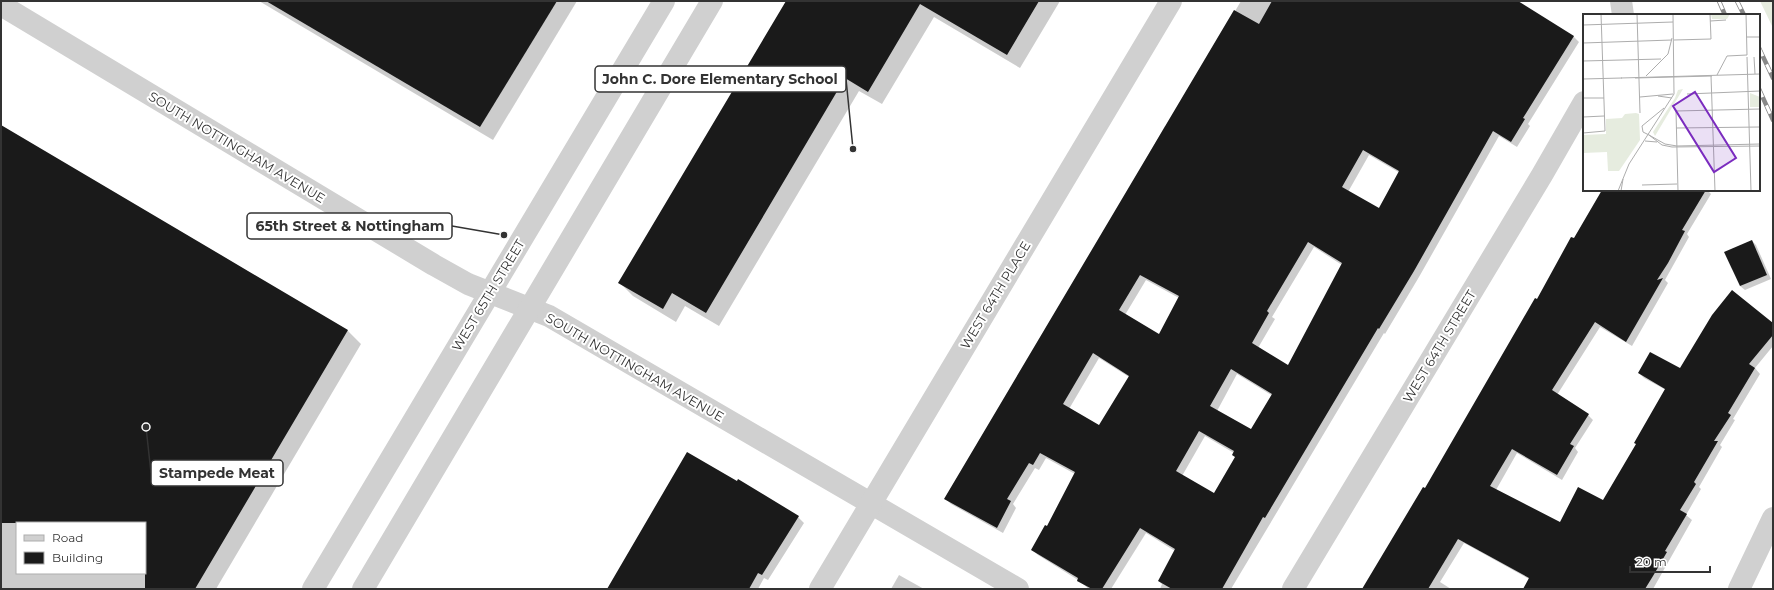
<svg xmlns="http://www.w3.org/2000/svg" width="1774" height="590" viewBox="0 0 1774 590" font-family="Montserrat,sans-serif">
<rect width="100%" height="100%" fill="#fff"/>
<!-- green -->
<path fill="#e6ecdf" d="M 1760,1 L 1773,1 L 1773,28 Z"/>
<!-- shadow -->
<g fill="#0003" fill-rule="evenodd">
<path d="M 259,1 L 577,1 L 493,140 Z"/>
<path d="M 787,1 L 1060,1 L 1020,68 L 934,17 L 882,104 L 859,91 L 719,326 L 685,306 L 676,322 L 633,296 L 620,283 Z"/>
<path d="M 1241,1 L 1514,1 L 1573,36 L 1579,42 L 1528,124 L 1530,126 L 1517,147 L 1499,136 L 1419,277 L 1385,334 L 1384,333 L 1231,589 L 1160,589 L 1162,584 L 1159,581 L 1175,551 L 1146,533 L 1111,589 L 1089,589 L 1078,580 L 1038,555 L 1032,550 L 1047,527 L 1075,474 L 1046,458 L 1039,470 L 1035,468 L 1013,504 L 1016,508 L 1003,533 L 951,504 L 945,498 L 1110,223 L 1165,126 L 1167,127 ZM 1369,155 L 1400,173 L 1378,209 L 1348,192 ZM 1314,247 L 1342,265 L 1288,366 L 1258,348 L 1275,319 L 1272,317 ZM 1146,280 L 1179,298 L 1159,335 L 1125,315 ZM 1099,358 L 1129,377 L 1100,426 L 1069,409 ZM 1237,374 L 1273,396 L 1251,431 L 1217,411 ZM 1205,436 L 1234,453 L 1236,457 L 1215,494 L 1182,476 Z"/>
<path d="M 1,126 L 348,331 L 361,344 L 216,589 L 1,589 ZM 17,523 L 145,523 L 145,573 L 17,573 Z"/>
<path d="M 1603,190 L 1707,190 L 1711,194 L 1687,234 L 1689,237 L 1665,280 L 1668,283 L 1632,346 L 1600,327 L 1557,395 L 1588,415 L 1593,420 L 1575,448 L 1578,452 L 1562,480 L 1517,453 L 1496,490 L 1560,524 L 1603,501 L 1637,444 L 1666,390 L 1644,378 L 1639,373 L 1681,369 L 1773,325 L 1773,346 L 1755,368 L 1760,374 L 1733,419 L 1735,420 L 1720,445 L 1722,447 L 1699,487 L 1701,489 L 1686,515 L 1692,520 L 1653,589 L 1524,589 L 1529,579 L 1464,543 L 1440,582 L 1451,589 L 1363,589 L 1425,489 Z"/>
<path d="M 1752,241 L 1756,245 L 1771,279 L 1745,290 L 1740,286 Z"/>
<path d="M 738,480 L 798,517 L 804,523 L 768,580 L 764,578 L 758,589 L 608,589 Z"/>
<path d="M 899,575 L 924,589 L 891,589 Z"/>
</g>
<!-- building -->
<g fill="#1a1a1a" fill-rule="evenodd">
<path d="M 266,1 L 557,1 L 480,127 Z"/>
<path d="M 786,1 L 1039,1 L 1007,55 L 920,4 L 868,92 L 845,78 L 706,313 L 672,293 L 663,309 L 618,283 Z"/>
<path d="M 1272,1 L 1518,1 L 1574,36 L 1523,118 L 1525,119 L 1511,142 L 1493,131 L 1414,271 L 1379,329 L 1378,328 L 1265,518 L 1263,517 L 1222,589 L 1172,589 L 1158,581 L 1175,549 L 1140,528 L 1102,589 L 1092,589 L 1077,581 L 1078,578 L 1031,550 L 1045,525 L 1047,526 L 1075,472 L 1040,453 L 1033,465 L 1029,463 L 1007,499 L 1011,501 L 997,528 L 944,499 L 1234,10 L 1259,24 ZM 1363,150 L 1399,171 L 1379,208 L 1342,187 ZM 1308,242 L 1342,263 L 1288,365 L 1252,343 L 1269,313 L 1267,311 ZM 1140,275 L 1179,296 L 1159,334 L 1119,310 ZM 1093,353 L 1129,376 L 1099,425 L 1063,404 ZM 1231,369 L 1272,394 L 1251,429 L 1210,406 ZM 1199,431 L 1234,451 L 1232,455 L 1235,457 L 1214,493 L 1176,471 Z"/>
<path d="M 1,125 L 348,330 L 195,589 L 145,589 L 145,523 L 1,523 Z"/>
<path d="M 1602,190 L 1706,190 L 1682,230 L 1685,231 L 1668,263 L 1657,280 L 1663,278 L 1626,342 L 1595,322 L 1552,390 L 1589,414 L 1570,444 L 1574,446 L 1557,475 L 1512,449 L 1490,486 L 1560,522 L 1578,487 L 1603,500 L 1636,444 L 1634,443 L 1665,389 L 1638,373 L 1650,352 L 1680,368 L 1712,315 L 1732,290 L 1773,323 L 1773,335 L 1749,364 L 1755,368 L 1728,413 L 1731,415 L 1714,441 L 1718,441 L 1694,482 L 1696,484 L 1680,510 L 1687,514 L 1665,551 L 1667,552 L 1653,576 L 1645,589 L 1523,589 L 1529,578 L 1458,539 L 1428,589 L 1362,589 L 1423,487 L 1425,488 L 1535,298 L 1537,299 L 1571,237 L 1574,238 Z"/>
<path d="M 1752,240 L 1767,275 L 1740,286 L 1724,252 Z"/>
<path d="M 687,452 L 737,481 L 738,479 L 799,516 L 762,575 L 758,573 L 749,589 L 607,589 Z"/>
</g>
<g fill="none" stroke-linecap="round" stroke-linejoin="round">
<!-- minor -->
<g stroke="#d0d0d0" stroke-width="22">
<path d="M 1621,1 L 1623,15"/>
<path d="M 1,5 L 434,265 L 468,284 L 549,316 L 1018,589"/>
<path d="M 820,589 L 1171,1"/>
<path d="M 1293,589 L 1542,175 L 1584,102"/>
<path d="M 1739,589 L 1773,518"/>
</g>
<!-- tertiary -->
<g stroke="#d0d0d0" stroke-width="22">
<path d="M 313,589 L 664,1"/>
<path d="M 363,589 L 712,1"/>
</g>
<!-- rail casing -->
<g stroke="#888" stroke-width="4.5">
<g id="rail">
<path d="M 1719,1 L 1725,15"/>
<path d="M 1737,1 L 1744,15"/>
<path d="M 1759,48 L 1773,78"/>
<path d="M 1759,89 L 1773,120"/>
</g>
</g>
<!-- rail -->
<use href="#rail" stroke="#fff" stroke-width="3" stroke-dasharray="9" stroke-linecap="butt"/>
</g>
<g text-anchor="middle" dominant-baseline="central" stroke-width="4" stroke-linejoin="round" paint-order="stroke">
<!-- street labels -->
<g font-size="13" fill="#333" stroke="#fff">
<text transform="translate(237 147) rotate(31)">SOUTH NOTTINGHAM AVENUE</text>
<text transform="translate(488 295) rotate(-59)">WEST 65TH STREET</text>
<text transform="translate(995 295) rotate(-59)">WEST 64TH PLACE</text>
<text transform="translate(1439 346) rotate(-59)">WEST 64TH STREET</text>
<text transform="translate(635 367) rotate(30)">SOUTH NOTTINGHAM AVENUE</text>
</g>
</g>
<!-- overview -->
<g transform="translate(1583 14)">
<rect width="177" height="177" fill="#fff"/>
<path d="M 128,0 L 147,0 L 144,5 L 129,5 ZM 100,75 L 72,122 L 70,118 L 92,84 L 95,76 ZM 167,79 L 177,83 L 177,93 L 167,93 ZM 53,99 L 56,100 L 57,126 L 36,157 L 25,157 L 24,138 L 0,139 L 0,121 L 23,120 L 23,105 L 39,104 L 42,100 Z" fill="#e6ecdf"/>
<path fill="none" stroke="#adadad" stroke-width="1" d="M 54,0 L 57,99M 127,7 L 143,6M 0,11 L 90,8M 163,23 L 177,23M 91,26 L 128,25 L 127,0M 0,29 L 89,26M 164,43 L 168,177M 171,43 L 172,60M 0,47 L 78,45M 134,61 L 144,42 L 164,41 L 163,0M 63,62 L 85,40 L 89,24M 128,62 L 132,177M 38,64 L 177,60M 52,64 L 129,62M 0,65 L 39,64M 104,80 L 177,77M 75,82 L 89,84M 57,83 L 90,80M 0,84 L 21,84M 0,103 L 21,102M 93,114 L 177,113M 0,119 L 22,117 L 18,0M 66,121 L 79,131 L 89,133 L 177,132M 66,121 L 82,130 L 94,132 L 177,130M 66,121 L 60,118 L 59,112 L 81,94M 62,127 L 74,128M 59,171 L 94,170M 35,177 L 46,150 L 91,80 L 90,0M 38,177 L 40,165M 95,177 L 93,97 L 177,95"/>
<path fill="#7b2cbf" fill-opacity="0.15" stroke="#7b2cbf" stroke-width="2" d="M 112,78 L 153,144 L 131,158 L 90,92 Z"/>
<rect width="177" height="177" fill="none" stroke="#333" stroke-width="2"/>
</g>
<!-- callouts -->
<path fill="none" stroke="#333" stroke-width="1.5" d="M853 149L846 79M504 235L452 226M146 427L151 473"/>
<g fill="#333" stroke="#fff" stroke-width="1.5">
<circle cx="853" cy="149" r="4"/>
<circle cx="504" cy="235" r="4"/>
<circle cx="146" cy="427" r="4"/>
</g>
<g fill="#fff" stroke="#333" stroke-width="1.5">
<rect x="595" y="66" width="251" height="26" rx="4"/>
<rect x="247" y="213" width="205" height="26" rx="4"/>
<rect x="151" y="460" width="132" height="26" rx="4"/>
</g>
<g font-size="14" text-anchor="middle" font-weight="bold" fill="#333">
<text x="720" y="84">John C. Dore Elementary School</text>
<text x="350" y="231">65th Street &amp; Nottingham</text>
<text x="217" y="478">Stampede Meat</text>
</g>
<!-- border -->
<rect width="1774" height="590" fill="none" stroke="#333333" stroke-width="4"/>
<!-- legend -->
<rect x="16" y="522" width="130" height="52" fill="#ffffff" stroke="#adadad"/>
<rect x="24" y="535" width="20" height="6" fill="#d0d0d0" stroke="#adadad"/>
<text x="52" y="542" font-size="12" fill="#333333">Road</text>
<rect x="24" y="552" width="20" height="12" fill="#1a1a1a" stroke="#adadad"/>
<text x="52" y="562" font-size="12" fill="#333333">Building</text>
<!-- scale -->
<path d="M1630 566v6h80v-6" fill="none" stroke="#333333" stroke-width="2"/>
<text x="1636" y="566" font-size="12" fill="#333333" stroke="#ffffff" stroke-width="3" paint-order="stroke">20 m</text>
</svg>
